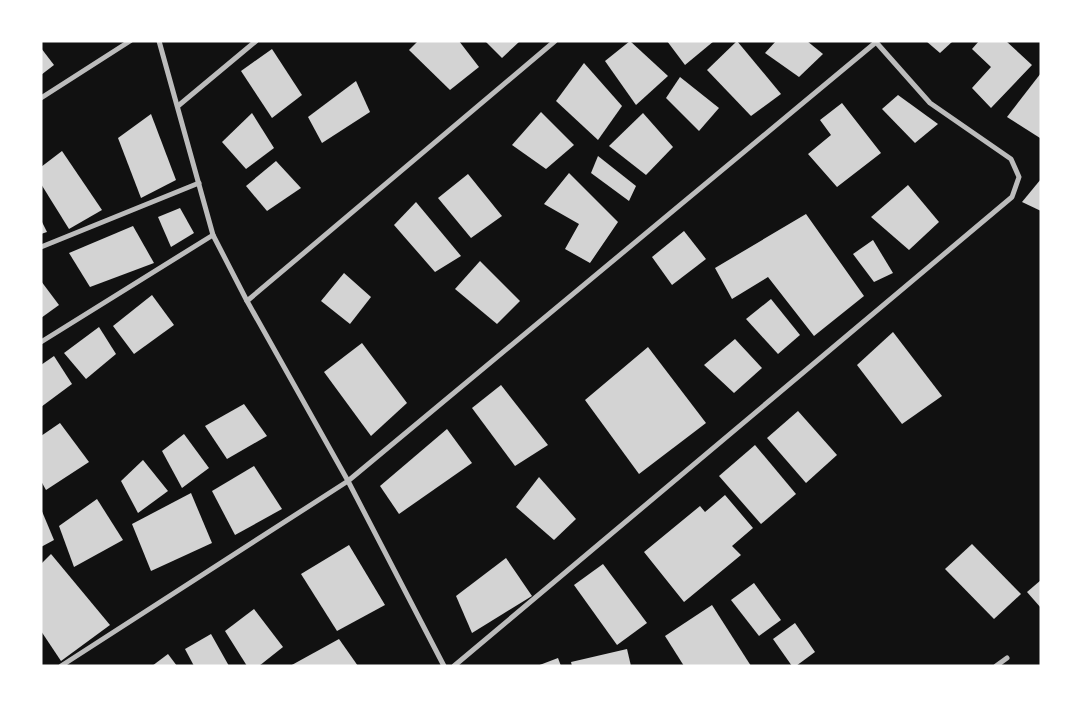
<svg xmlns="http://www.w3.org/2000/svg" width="1082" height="707" viewBox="0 0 1082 707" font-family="'Alegreya Sans',sans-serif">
<rect width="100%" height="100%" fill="#111"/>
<!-- building -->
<g fill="#d3d3d3">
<path d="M 418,41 L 459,41 L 479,67 L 450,90 L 409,50 Z"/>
<path d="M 485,41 L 520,41 L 502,58 Z"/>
<path d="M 630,41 L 668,76 L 636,105 L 605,61 Z"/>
<path d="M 667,41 L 714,41 L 685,65 Z"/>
<path d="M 737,41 L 781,94 L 751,116 L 707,70 Z"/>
<path d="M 776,41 L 807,41 L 823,54 L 799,77 L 765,53 Z"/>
<path d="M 926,41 L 953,41 L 940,53 Z"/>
<path d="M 979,41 L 1006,41 L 1032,65 L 991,108 L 972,88 L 991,67 L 972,49 Z"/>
<path d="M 41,48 L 54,65 L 41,75 Z"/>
<path d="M 272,49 L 302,95 L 272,118 L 241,71 Z"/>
<path d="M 584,63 L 622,106 L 598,140 L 556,101 Z"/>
<path d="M 1041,73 L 1041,137 L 1040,138 L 1007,117 Z"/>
<path d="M 680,77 L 719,108 L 699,131 L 666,98 Z"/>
<path d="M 356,81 L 370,112 L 322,143 L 308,117 Z"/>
<path d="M 898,95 L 938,124 L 915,143 L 882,109 Z"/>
<path d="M 842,103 L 881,153 L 837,187 L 808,154 L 831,135 L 820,120 Z"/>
<path d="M 541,112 L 574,145 L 546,169 L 512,145 Z"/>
<path d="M 252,113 L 274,148 L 246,169 L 222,142 Z"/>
<path d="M 643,113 L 673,147 L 646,175 L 609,146 Z"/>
<path d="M 151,114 L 176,180 L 141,198 L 118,138 Z"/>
<path d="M 62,151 L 102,210 L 69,229 L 41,184 L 41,167 Z"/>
<path d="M 598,156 L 636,186 L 629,201 L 591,173 Z"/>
<path d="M 276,161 L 301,188 L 267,211 L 246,186 Z"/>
<path d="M 569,173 L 618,222 L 590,263 L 565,249 L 579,224 L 544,204 Z"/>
<path d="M 468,174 L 502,216 L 471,238 L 438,198 Z"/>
<path d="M 1041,179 L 1041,211 L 1022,202 Z"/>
<path d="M 908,185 L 939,222 L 909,250 L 871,217 Z"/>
<path d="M 416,202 L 461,256 L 435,272 L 394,225 Z"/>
<path d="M 180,208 L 194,233 L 171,247 L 158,217 Z"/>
<path d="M 806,214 L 864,296 L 814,336 L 768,277 L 732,299 L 715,268 Z"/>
<path d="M 41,220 L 47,232 L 41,234 Z"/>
<path d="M 133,226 L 154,263 L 90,287 L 69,253 Z"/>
<path d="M 684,231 L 706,259 L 672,285 L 652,257 Z"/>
<path d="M 873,240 L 893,273 L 874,282 L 853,254 Z"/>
<path d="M 480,261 L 520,301 L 497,324 L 455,289 Z"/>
<path d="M 344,273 L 371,297 L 350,324 L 321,301 Z"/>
<path d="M 41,281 L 59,305 L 41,318 Z"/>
<path d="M 152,295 L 174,325 L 134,354 L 113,326 Z"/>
<path d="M 771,299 L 800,335 L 778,354 L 746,319 Z"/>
<path d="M 99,327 L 116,354 L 86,379 L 64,353 Z"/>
<path d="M 893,332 L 942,396 L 902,424 L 857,365 Z"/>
<path d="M 735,339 L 762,368 L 734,393 L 704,365 Z"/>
<path d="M 362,343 L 407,403 L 371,436 L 324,372 Z"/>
<path d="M 648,347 L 706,423 L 639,474 L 585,400 Z"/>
<path d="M 54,356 L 72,384 L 41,407 L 41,365 Z"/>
<path d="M 501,385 L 548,445 L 515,466 L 472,408 Z"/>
<path d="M 244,404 L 267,436 L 227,459 L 205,426 Z"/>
<path d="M 798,411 L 837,455 L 806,483 L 767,438 Z"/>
<path d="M 60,423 L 89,462 L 46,490 L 41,481 L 41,436 Z"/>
<path d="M 447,429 L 472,463 L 399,514 L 380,486 Z"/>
<path d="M 184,434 L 209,468 L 182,488 L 162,451 Z"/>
<path d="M 755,445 L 796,494 L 761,524 L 719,476 Z"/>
<path d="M 143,460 L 168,491 L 138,513 L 121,481 Z"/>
<path d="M 254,466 L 282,509 L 235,535 L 212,491 Z"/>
<path d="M 539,477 L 576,519 L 554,540 L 516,507 Z"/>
<path d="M 191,493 L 212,543 L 151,571 L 132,524 Z"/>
<path d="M 725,495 L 753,528 L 732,546 L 741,555 L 684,602 L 644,552 L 700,506 L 705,512 Z"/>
<path d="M 97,499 L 123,540 L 74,567 L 59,526 Z"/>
<path d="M 41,509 L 54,540 L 41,547 Z"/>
<path d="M 972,544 L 1021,594 L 994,619 L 945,569 Z"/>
<path d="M 349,545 L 385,605 L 337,631 L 301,574 Z"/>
<path d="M 51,554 L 110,625 L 61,661 L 41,631 L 41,564 Z"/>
<path d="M 506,558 L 532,596 L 472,633 L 456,596 Z"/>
<path d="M 603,564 L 647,623 L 617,645 L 574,585 Z"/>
<path d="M 1041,580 L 1041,608 L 1027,592 Z"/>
<path d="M 754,583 L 781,620 L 759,636 L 731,600 Z"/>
<path d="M 712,605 L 751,666 L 684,666 L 665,636 Z"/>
<path d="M 254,609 L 283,647 L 259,666 L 247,666 L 225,631 Z"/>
<path d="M 795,623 L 815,652 L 796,666 L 792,666 L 773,639 Z"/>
<path d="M 211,634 L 229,666 L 194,666 L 185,649 Z"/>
<path d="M 339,639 L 358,666 L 290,666 Z"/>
<path d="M 627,649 L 631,666 L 572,666 L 571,662 Z"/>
<path d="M 168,654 L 177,666 L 152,666 Z"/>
<path d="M 558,658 L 561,666 L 537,666 Z"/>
</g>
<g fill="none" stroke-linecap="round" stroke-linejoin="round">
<!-- minor -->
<g stroke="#bcbcbc" stroke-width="5">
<path d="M 159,41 L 213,235 L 247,301 L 348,481 L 444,666"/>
<path d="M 41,98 L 130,41"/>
<path d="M 178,106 L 256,41"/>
<path d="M 41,247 L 199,183"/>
<path d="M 247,301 L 555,41"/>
<path d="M 41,342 L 213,235"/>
<path d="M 61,666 L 348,481 L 875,43"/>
<path d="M 454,666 L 1012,197 L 1019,177 L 1011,159 L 930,103 L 875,41"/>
<path d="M 996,666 L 1007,658"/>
</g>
</g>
<!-- border -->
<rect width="1082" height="707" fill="none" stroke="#ffffff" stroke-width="85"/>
</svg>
